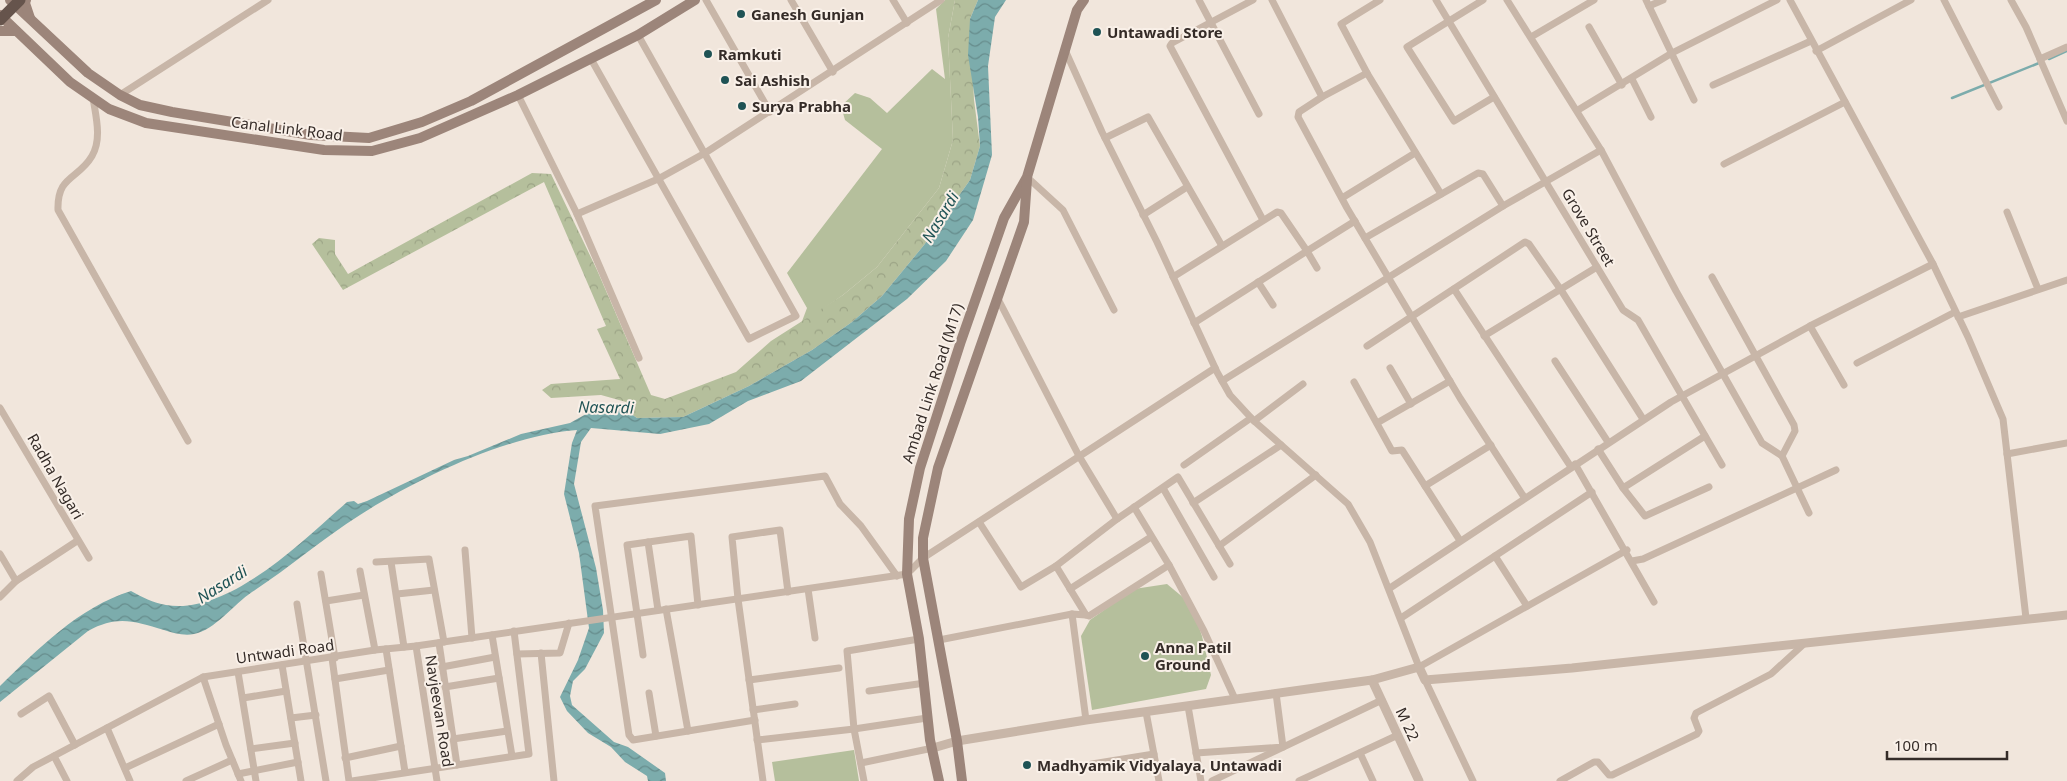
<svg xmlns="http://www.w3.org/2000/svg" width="2067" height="781" viewBox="0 0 2067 781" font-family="'Noto Sans',sans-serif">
<defs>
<pattern id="forest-crowns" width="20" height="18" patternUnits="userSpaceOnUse" patternTransform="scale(1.25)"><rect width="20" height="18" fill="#b5bf9c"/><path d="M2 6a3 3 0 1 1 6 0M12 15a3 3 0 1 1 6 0" fill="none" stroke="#9ca486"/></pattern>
<pattern id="water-waves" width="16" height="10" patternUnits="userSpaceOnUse" patternTransform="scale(1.25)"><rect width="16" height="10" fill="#7cacac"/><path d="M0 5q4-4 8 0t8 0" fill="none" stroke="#668c8c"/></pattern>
</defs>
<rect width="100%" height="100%" fill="#f1e6dc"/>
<!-- green -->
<g fill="#b5bf9c">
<path d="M 945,0 L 955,0 L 948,38 L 953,140 L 939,188 L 877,267 L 843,295 L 801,324 L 807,308 L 787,273 L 882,149 L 845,120 L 841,106 L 855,93 L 870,98 L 887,113 L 932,69 L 945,79 L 936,9 Z"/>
<path d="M 1167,584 L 1191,604 L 1202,636 L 1211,675 L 1206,689 L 1092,710 L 1081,636 L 1090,620 L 1134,589 Z"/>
<path d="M 854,750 L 859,781 L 775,781 L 772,762 Z"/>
</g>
<!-- forest -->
<path fill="url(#forest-crowns)" d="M 955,0 L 978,0 L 970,19 L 974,100 L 980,146 L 970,180 L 924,245 L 882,296 L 852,322 L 812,350 L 749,386 L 683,417 L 637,418 L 630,413 L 626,402 L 601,395 L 551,398 L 542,390 L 551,384 L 620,379 L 597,329 L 606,326 L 544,182 L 343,290 L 312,244 L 319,238 L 335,240 L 335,254 L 348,274 L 532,173 L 551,174 L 597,270 L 651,395 L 665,399 L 736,372 L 771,341 L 843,295 L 877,267 L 939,188 L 953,140 L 948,38 Z"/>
<!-- water -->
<path fill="url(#water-waves)" d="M 978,0 L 1006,0 L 995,17 L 988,66 L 992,155 L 973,220 L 946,261 L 907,299 L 801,381 L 748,401 L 709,424 L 660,434 L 591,428 L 581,442 L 574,484 L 596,568 L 603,610 L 604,633 L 585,669 L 573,681 L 570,696 L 572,705 L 614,742 L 628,747 L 665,773 L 666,781 L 648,781 L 647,776 L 625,762 L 611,747 L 588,733 L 567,711 L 560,697 L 578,660 L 589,628 L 579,553 L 564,494 L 572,443 L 577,430 C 508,435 418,478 360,515 C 322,539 289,568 252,592 C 234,604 215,630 194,634 C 184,636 173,633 164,630 C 134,621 117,615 88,631 L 0,702 L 0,686 C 38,649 79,607 131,591 C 142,597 153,603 166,605 C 228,616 304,540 347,502 L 354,501 L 358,504 L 367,501 L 454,460 L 468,456 L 521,434 L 570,423 L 595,409 L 603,409 L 606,413 L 616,408 L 624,409 L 637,418 L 683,417 L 749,386 L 812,350 L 852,322 L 882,296 L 924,245 L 970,180 L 980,146 L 978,117 L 968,55 L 970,19 Z"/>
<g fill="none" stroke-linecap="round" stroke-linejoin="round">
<!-- stream -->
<g stroke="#7cacac" stroke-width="2.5">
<path d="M 2049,59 L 2067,51"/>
<path d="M 1952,98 L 2039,63"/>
</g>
<!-- minor -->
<g stroke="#c8b6a8" stroke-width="7">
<path d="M 706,0 L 770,112"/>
<path d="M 791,0 L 833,72"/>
<path d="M 893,0 L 907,23"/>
<path d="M 1199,0 L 1259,114"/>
<path d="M 1253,0 L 1172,43 L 1170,46 L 1263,220"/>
<path d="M 1272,0 L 1322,97 L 1299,112 L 1298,117 L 1347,208 L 1460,398 L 1524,497"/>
<path d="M 1436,0 L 1623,310 L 1638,320 L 1722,465"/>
<path d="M 1483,0 L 1407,47 L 1454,121 L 1494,97"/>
<path d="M 1646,0 L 1694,100"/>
<path d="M 1790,0 L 1933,264 L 1968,337 L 2003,419 L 2026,618"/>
<path d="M 1944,0 L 1999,107"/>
<path d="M 2011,0 L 2026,27 L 2067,121"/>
<path d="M 1649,6 L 1663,0"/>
<path d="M 1589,27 L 1622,85"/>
<path d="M 1531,37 L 1594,0"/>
<path d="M 1065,50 L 1102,132 L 1157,242 L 1217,372 L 1230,395 L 1254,421 L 1348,504 L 1370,542 L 1419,667 L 1627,550"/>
<path d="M 1816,51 L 1911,0"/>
<path d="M 591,59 L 749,339 L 796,316 L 638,35"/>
<path d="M 2040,59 L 2067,47"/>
<path d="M 1367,73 L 1441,194"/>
<path d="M 1632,79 L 1651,117"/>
<path d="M 1713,85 L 1811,41"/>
<path d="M 120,95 L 268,0"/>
<path d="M 518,95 L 577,214 L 639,358"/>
<path d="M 1322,97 L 1367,73 L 1341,24 L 1380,0"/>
<path d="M 93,98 C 96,117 102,139 92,156 C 78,180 57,175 58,210 L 188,441"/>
<path d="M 1578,110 L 1672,53 L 1777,0"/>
<path d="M 1105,138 L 1148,117 L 1222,246"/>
<path d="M 1601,150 L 1676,291 L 1762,443 L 1782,456 L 1809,513"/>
<path d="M 1724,164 L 1845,102"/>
<path d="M 1027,177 L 1063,210 L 1114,310"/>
<path d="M 1342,198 L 1415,153"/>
<path d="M 2007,212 L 2038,289"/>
<path d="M 577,214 L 658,179 L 705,153 L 941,0"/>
<path d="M 1143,215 L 1187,187"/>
<path d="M 1365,238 L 1478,173 L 1483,174 L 1503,206"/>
<path d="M 1317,268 L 1307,251 L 1355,221"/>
<path d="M 1173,277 L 1277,212 L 1281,213 L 1307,251 L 1194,323"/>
<path d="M 1712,277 L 1794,425 L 1795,431 L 1782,456"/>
<path d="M 1258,282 L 1273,305"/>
<path d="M 1454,289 L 1571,467"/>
<path d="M 997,297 L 1079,456 L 1117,519 L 1178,477 L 1230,564"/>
<path d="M 1958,317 L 2067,280"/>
<path d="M 1810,326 L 1844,385"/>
<path d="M 1484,336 L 1597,267"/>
<path d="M 1367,346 L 1525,242 L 1529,244 L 1561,290 L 1643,419"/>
<path d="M 1555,361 L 1608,442"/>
<path d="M 1857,363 L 1955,312"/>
<path d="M 1390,368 L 1411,404"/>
<path d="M 1222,381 L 1503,206 L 1601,150 L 1507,0"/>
<path d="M 1354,382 L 1392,451 L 1402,450 L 1459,539"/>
<path d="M 0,408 L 89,558"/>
<path d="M 1254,421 L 1303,384"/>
<path d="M 1377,423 L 1450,381"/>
<path d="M 1598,449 L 1623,488 L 1645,516 L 1709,487"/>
<path d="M 2007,454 L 2067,443"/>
<path d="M 1575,464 L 1654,602"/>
<path d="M 1184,465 L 1251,418"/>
<path d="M 1425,486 L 1491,445"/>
<path d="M 1163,488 L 1214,577"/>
<path d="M 1623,488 L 1705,436"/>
<path d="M 1193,503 L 1281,445"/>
<path d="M 979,522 L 1021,587 L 1056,566 L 1086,615 L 1089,616 L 1169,565 L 1134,507"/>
<path d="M 648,542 L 658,610"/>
<path d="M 1219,546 L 1316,475"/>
<path d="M 465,550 L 472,638"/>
<path d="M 0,554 L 16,581"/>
<path d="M 1495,556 L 1527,606"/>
<path d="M 1632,561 L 1643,559 L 1836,470"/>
<path d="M 376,562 L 429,559 L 444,642"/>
<path d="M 391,562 L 404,647"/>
<path d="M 1169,565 L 1204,631 L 1235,699"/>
<path d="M 1056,566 L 1117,519"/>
<path d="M 360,571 L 375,650"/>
<path d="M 321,574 L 335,658"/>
<path d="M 1390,588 L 1671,402 L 1810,326 L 1933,264"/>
<path d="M 808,589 L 815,638"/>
<path d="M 1070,589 L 1151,537"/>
<path d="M 397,594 L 434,590"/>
<path d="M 0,597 L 16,581 L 77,541"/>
<path d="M 326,601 L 364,595"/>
<path d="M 297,604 L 326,781"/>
<path d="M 666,609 L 688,731"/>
<path d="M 1072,614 L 1086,720"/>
<path d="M 1401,618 L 1592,492"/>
<path d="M 492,635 L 512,756"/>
<path d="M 939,640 L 1072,614 L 1086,615"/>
<path d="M 439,643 L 457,765"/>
<path d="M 416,646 L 437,781"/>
<path d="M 386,649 L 405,772"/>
<path d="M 541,653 L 554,781"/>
<path d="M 517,654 L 560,653 L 569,623"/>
<path d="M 643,655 L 627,545 L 691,536 L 698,605"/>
<path d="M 332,658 L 349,781"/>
<path d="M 282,665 L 301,781"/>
<path d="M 442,667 L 495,657"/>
<path d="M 238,672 L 256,781"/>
<path d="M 203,677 L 226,745 L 241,781"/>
<path d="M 335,679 L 389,670"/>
<path d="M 749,680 L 839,668"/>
<path d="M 1425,680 L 1473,781"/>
<path d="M 445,687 L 499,678"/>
<path d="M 869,691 L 925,683"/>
<path d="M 649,693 L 656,736"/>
<path d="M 243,698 L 286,691"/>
<path d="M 1188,706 L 1201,781"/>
<path d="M 753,710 L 795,704"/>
<path d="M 1146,712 L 1159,781"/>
<path d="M 21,714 L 49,696 L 75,745"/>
<path d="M 291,718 L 316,715"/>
<path d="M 755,720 L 633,740 L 629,735 L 595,506 L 825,476 L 840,504 L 861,526 L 897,576"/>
<path d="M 107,728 L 130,781"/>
<path d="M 453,739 L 507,731"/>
<path d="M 757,740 L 854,729 L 927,718"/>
<path d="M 251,749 L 295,743"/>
<path d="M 1196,753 L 1283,747 L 1276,693"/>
<path d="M 1360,753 L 1373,781"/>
<path d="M 54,756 L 67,781"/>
<path d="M 345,758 L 401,746"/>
<path d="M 861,763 L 933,748"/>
<path d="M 1092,764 L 1154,754"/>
<path d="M 125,768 L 219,724"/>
<path d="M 238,774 L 298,762"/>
<path d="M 17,781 L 33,767 L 203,677 L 375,650 L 416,646 L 907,574 L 923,558 L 1215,368"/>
<path d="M 186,781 L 232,760"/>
<path d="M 352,781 L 529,754 L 514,631"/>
<path d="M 763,781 L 738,599 L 732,537 L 780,530 L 788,592"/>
<path d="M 864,781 L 854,729 L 847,651 L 919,639"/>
<path d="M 1212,781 L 1382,700"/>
<path d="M 1299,781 L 1398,735"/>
<path d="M 1560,781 L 1594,762 L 1598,762 L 1609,775 L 1612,775 L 1697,734 L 1699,731 L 1694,718 L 1696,713 L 1771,674 L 1805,643"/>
</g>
<!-- tertiary -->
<g stroke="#c8b6a8" stroke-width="9">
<path d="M 1372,680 L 1419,781"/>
<path d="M 933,748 L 957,741 L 1086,720 L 1372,680 L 1419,667 L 1425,680 L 1572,668 L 2067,615"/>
</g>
<!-- secondary -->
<g stroke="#9c857a" stroke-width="10">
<path d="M 10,0 L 88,73 L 120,95 L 140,105 L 172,112 L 311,135 L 369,138 L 422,122 L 471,101 L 656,0"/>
<path d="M 26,0 L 25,3 L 30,18"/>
<path d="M 0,15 L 70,82 L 109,109 L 146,123 L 324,150 L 372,151 L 420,138 L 518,95 L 638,35 L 695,0"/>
<path d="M 0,31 L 16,31"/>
<path d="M 939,781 L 930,740 L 919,639 L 907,574 L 909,519 L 920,468 L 961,341 L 1004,218 L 1027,177 L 1077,10 L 1084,0"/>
<path d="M 962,781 L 957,741 L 923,558 L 923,538 L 938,468 L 1024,222 L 1027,180"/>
</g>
<!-- trunk -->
<path stroke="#66544c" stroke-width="11" d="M 0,20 L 20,0"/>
</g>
<!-- markers -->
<g fill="#1f5355" stroke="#f9f0e8" stroke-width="2">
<circle cx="741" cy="14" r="5"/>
<circle cx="1097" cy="32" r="5"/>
<circle cx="708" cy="54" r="5"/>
<circle cx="725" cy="80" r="5"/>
<circle cx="742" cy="106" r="5"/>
<circle cx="1145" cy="656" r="5"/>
<circle cx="1027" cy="765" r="5"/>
</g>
<g text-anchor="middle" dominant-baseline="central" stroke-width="4" stroke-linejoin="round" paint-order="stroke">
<!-- poi labels -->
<g font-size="15" font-weight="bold" fill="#352c28" stroke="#f9f0e8" text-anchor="start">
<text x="751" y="14">Ganesh Gunjan</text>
<text x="1107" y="32">Untawadi Store</text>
<text x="718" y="54">Ramkuti</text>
<text x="735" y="80">Sai Ashish</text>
<text x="752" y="106">Surya Prabha</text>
<text x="1155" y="647">Anna Patil<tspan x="1155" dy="17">Ground</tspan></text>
<text x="1037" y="765">Madhyamik Vidyalaya, Untawadi</text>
</g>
<!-- street labels -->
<g font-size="15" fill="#352c28" stroke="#f9f0e8">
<text transform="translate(287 128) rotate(7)">Canal Link Road</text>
<text transform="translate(1589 227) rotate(59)">Grove Street</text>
<text transform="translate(932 383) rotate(-72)">Ambad Link Road (M17)</text>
<text transform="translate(56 476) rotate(60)">Radha Nagari</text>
<text transform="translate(285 651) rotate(-8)">Untwadi Road</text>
<text transform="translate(440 711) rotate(81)">Navjeevan Road</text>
<text transform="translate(1408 724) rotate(65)">M 22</text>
</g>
<!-- water labels -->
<g font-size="16" font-style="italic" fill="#1f5355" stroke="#f9f0e8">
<text transform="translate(940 217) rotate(-59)">Nasardi</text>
<text transform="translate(606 407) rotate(1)">Nasardi</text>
<text transform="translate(222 584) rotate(-32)">Nasardi</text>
</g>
</g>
<!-- scale -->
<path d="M1887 751v8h120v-8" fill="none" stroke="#352c28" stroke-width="2.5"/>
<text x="1894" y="751" font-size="15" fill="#352c28" stroke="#f9f0e8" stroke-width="4" paint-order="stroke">100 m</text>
</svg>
